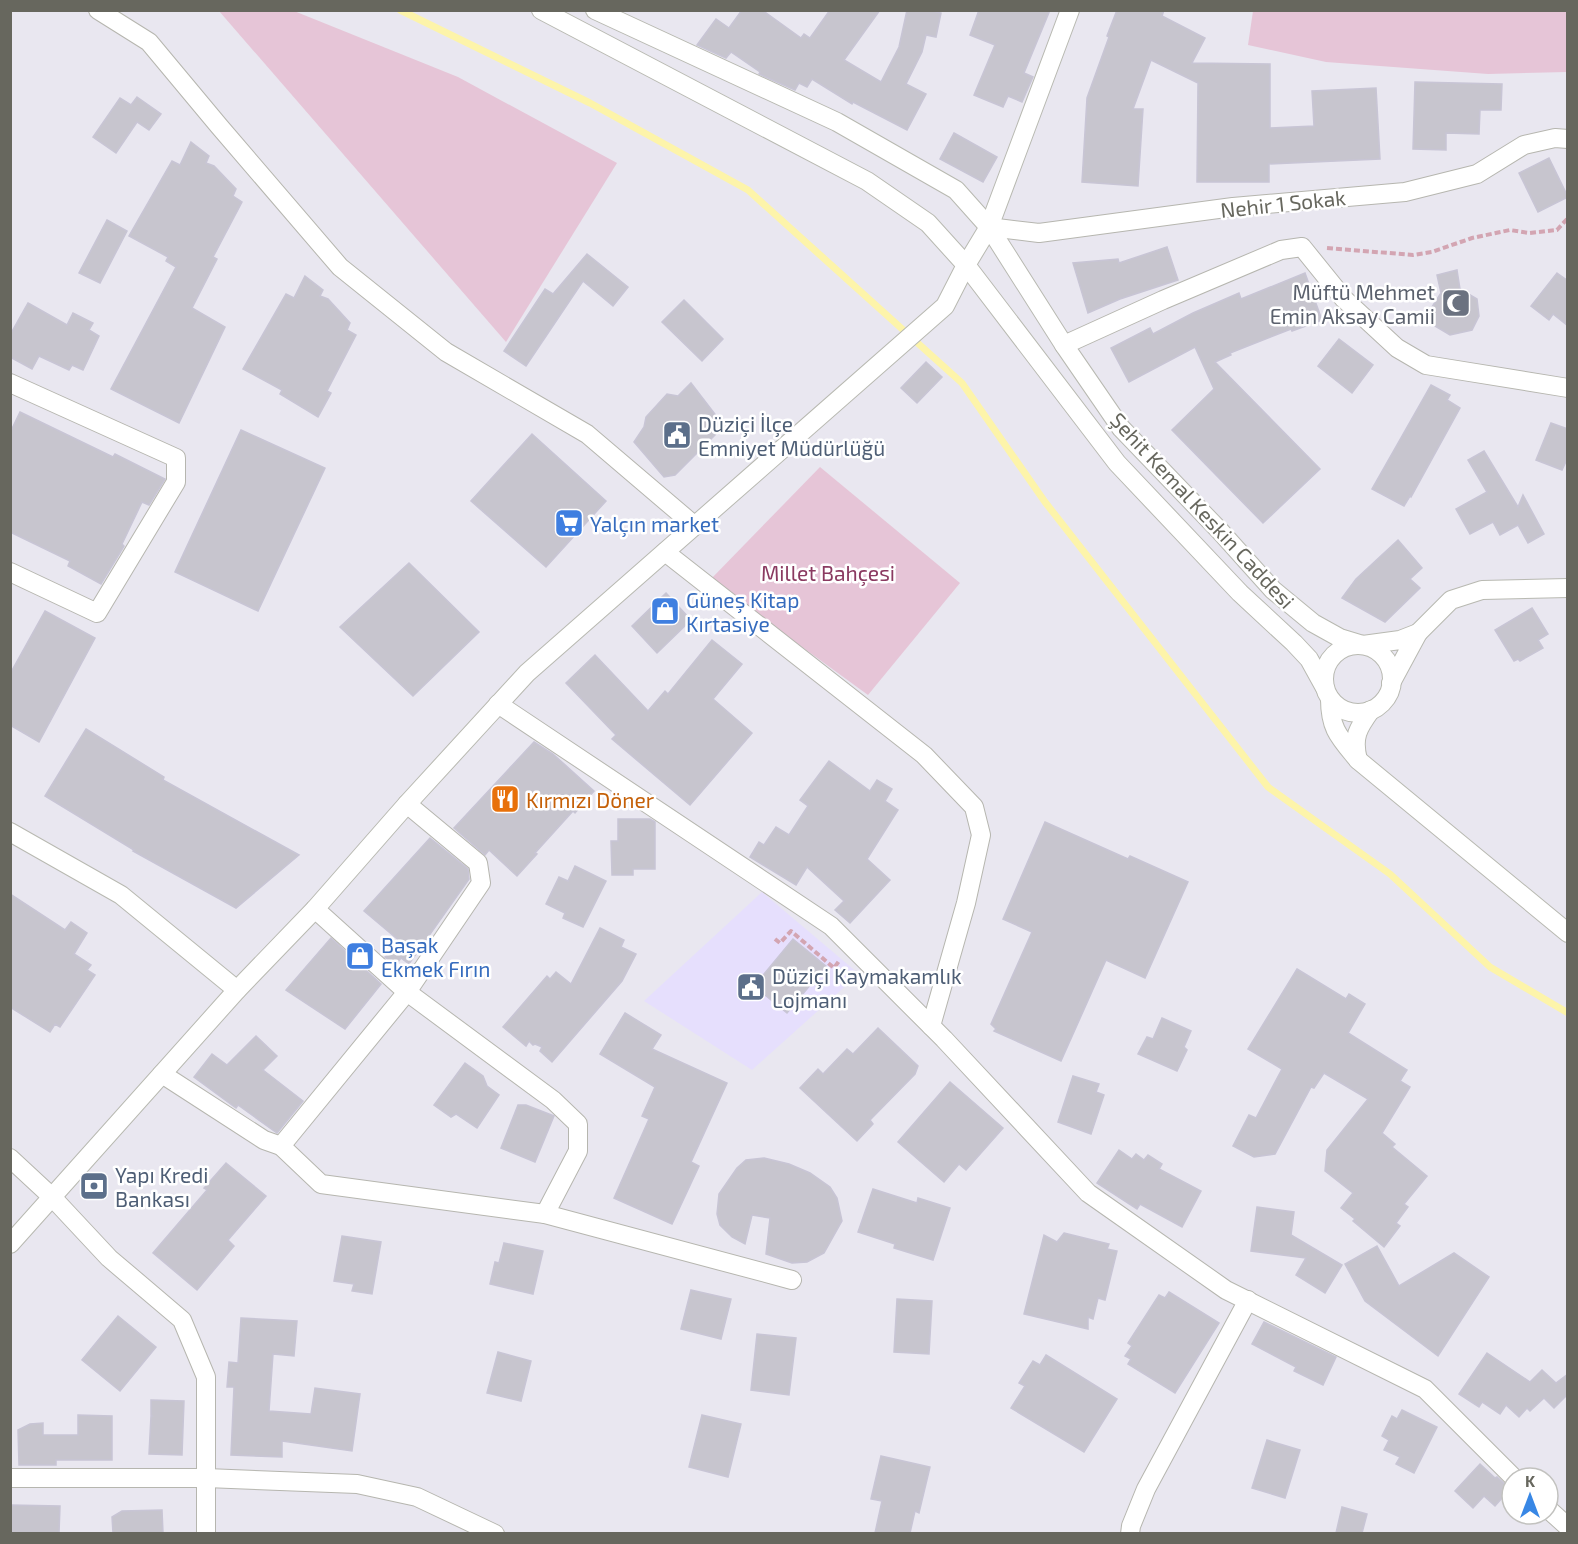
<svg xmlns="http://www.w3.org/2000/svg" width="1578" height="1544" viewBox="0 0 1578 1544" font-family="'Exo 2',sans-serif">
<rect width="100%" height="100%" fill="#e9e7f0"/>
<!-- commercial -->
<path fill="#e6dffd" d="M 762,892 L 859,974 L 752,1070 L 644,1001 Z"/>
<!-- green -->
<g fill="#e6c5d7">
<path d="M 219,11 L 294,11 L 458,77 L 617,163 L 506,342 Z"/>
<path d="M 1253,11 L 1567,11 L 1567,72 L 1488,74 L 1326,62 L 1248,45 Z"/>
<path d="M 820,467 L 960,583 L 868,695 L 710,580 Z"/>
</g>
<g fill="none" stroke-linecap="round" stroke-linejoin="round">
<!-- stream -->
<path stroke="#fdf4aa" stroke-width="7" d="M 400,10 L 590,103 L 748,190 L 962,383 L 1045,502 L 1268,787 L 1390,874 L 1490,967 L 1568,1013"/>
</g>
<!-- building -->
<g fill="#c7c5ce" stroke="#c8c5d5" stroke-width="1.5">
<path d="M 742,10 L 762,10 L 801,38 L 804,34 L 810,38 L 830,10 L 880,10 L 844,60 L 881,82 L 899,47 L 907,10 L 927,10 L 941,13 L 936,37 L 926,35 L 922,52 L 906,84 L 926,94 L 907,130 L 853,102 L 852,104 L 812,79 L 807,87 L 799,83 L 795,90 L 759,74 L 760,72 L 731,52 L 726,58 L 697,45 L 716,19 L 729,28 Z"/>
<path d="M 979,10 L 1050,10 L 1024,73 L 1033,77 L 1022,102 L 1008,96 L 1003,107 L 974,95 L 995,45 L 970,35 Z"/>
<path d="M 1117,10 L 1164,10 L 1162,16 L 1205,38 L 1192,63 L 1270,64 L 1270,128 L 1314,126 L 1312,91 L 1376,88 L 1380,159 L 1269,164 L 1269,182 L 1197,182 L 1198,83 L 1151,60 L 1133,109 L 1143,109 L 1138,186 L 1082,182 L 1087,98 L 1109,37 L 1107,36 Z"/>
<path d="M 1415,82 L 1502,84 L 1501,110 L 1480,110 L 1479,134 L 1446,133 L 1446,150 L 1413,149 Z"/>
<path d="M 137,97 L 161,114 L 149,130 L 137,122 L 116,153 L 93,137 L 120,98 L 131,105 Z"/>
<path d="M 954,133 L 997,157 L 983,182 L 940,159 Z"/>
<path d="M 191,142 L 209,156 L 206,163 L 214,166 L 236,189 L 233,196 L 242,202 L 213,257 L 217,259 L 192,308 L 225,327 L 179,423 L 111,389 L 176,267 L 166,261 L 168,257 L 129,236 L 172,161 L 180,165 Z"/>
<path d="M 1549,158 L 1568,197 L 1538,212 L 1519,173 Z"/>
<path d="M 107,220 L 127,231 L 100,283 L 79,273 Z"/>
<path d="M 1167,247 L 1178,280 L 1120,299 L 1088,313 L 1073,263 L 1118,259 L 1119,263 Z"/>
<path d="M 587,254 L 628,287 L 613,306 L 583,281 L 526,366 L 504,351 L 545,289 L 553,294 Z"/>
<path d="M 1457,270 L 1460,289 L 1477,299 L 1479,316 L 1472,330 L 1450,335 L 1435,326 L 1432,307 L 1441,293 L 1437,275 Z"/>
<path d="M 1305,273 L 1322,320 L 1292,331 L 1291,329 L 1230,353 L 1231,355 L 1215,362 L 1320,469 L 1263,523 L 1172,430 L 1214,389 L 1195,347 L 1129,382 L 1111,348 L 1150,328 L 1153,334 L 1193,313 L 1239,293 L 1241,299 Z"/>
<path d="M 1557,273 L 1568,281 L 1568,326 L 1553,314 L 1549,320 L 1531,306 Z"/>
<path d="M 305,276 L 323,290 L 320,296 L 328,299 L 350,323 L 347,330 L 356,335 L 327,391 L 331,393 L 318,417 L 280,394 L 282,390 L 243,369 L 286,294 L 294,298 Z"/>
<path d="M 684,300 L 723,339 L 702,361 L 662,322 Z"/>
<path d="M 28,303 L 67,325 L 73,313 L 93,323 L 89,330 L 99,336 L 83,370 L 72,365 L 69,370 L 39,356 L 32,369 L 10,357 L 10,335 Z"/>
<path d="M 1339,339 L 1373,365 L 1352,393 L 1318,366 Z"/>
<path d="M 926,362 L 942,377 L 917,403 L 901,388 Z"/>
<path d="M 691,383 L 724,426 L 675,475 L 664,477 L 634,442 L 644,427 L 646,417 L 667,394 L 678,396 Z"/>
<path d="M 1431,385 L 1450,395 L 1447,400 L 1460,408 L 1411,497 L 1410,496 L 1404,506 L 1372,489 Z"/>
<path d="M 20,412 L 113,457 L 115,454 L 165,479 L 149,505 L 142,502 L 122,544 L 124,546 L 101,584 L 68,566 L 70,561 L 10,532 L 10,433 Z"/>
<path d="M 1551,423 L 1568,429 L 1568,457 L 1562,470 L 1536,460 Z"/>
<path d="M 241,430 L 325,468 L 258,611 L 175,572 Z"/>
<path d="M 532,434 L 606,501 L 546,567 L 471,501 Z"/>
<path d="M 1484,451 L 1518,507 L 1523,495 L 1544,534 L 1528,543 L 1518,525 L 1500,535 L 1493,522 L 1470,534 L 1456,509 L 1487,492 L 1468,460 Z"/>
<path d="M 1398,540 L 1422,568 L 1410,579 L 1420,588 L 1385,622 L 1342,598 L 1356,579 Z"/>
<path d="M 409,563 L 479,632 L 413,696 L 340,627 Z"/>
<path d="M 666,593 L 691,620 L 657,653 L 632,626 Z"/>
<path d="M 1532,608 L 1548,634 L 1538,640 L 1543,648 L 1520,661 L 1518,659 L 1514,661 L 1495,630 Z"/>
<path d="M 45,611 L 95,638 L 39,742 L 10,725 L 10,674 Z"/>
<path d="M 712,640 L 742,664 L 713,699 L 752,733 L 690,805 L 612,739 L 616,735 L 566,683 L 595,655 L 648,711 L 665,691 L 668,694 Z"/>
<path d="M 86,729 L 164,777 L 163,780 L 299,855 L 236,908 L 133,851 L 134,850 L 45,796 Z"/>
<path d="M 534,742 L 553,754 L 594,791 L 575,813 L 573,811 L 535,853 L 537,854 L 517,876 L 489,850 L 485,855 L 454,828 Z"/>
<path d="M 829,761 L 870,791 L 877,780 L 892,789 L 885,801 L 898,810 L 867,859 L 890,880 L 850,923 L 835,910 L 844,901 L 807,867 L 796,885 L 750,857 L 759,842 L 764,845 L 776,827 L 789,835 L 808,806 L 800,800 Z"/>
<path d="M 618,819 L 650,819 L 655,822 L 655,869 L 633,869 L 633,875 L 612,875 L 611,841 L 618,841 Z"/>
<path d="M 1045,822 L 1128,859 L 1130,856 L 1188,882 L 1145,978 L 1106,960 L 1061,1061 L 994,1031 L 996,1029 L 991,1024 L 1032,932 L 1003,919 Z"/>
<path d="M 430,838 L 468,869 L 469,879 L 409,964 L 401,958 L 395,966 L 385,957 L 402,943 L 364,911 Z"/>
<path d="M 575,866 L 606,881 L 583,927 L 563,918 L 565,913 L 546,904 L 559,877 L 568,881 Z"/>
<path d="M 10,894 L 65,930 L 71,922 L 87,933 L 74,954 L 91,965 L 87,970 L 95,975 L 60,1027 L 55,1024 L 50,1032 L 10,1007 Z"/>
<path d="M 600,928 L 624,940 L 621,947 L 636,954 L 622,981 L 552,1062 L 540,1051 L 542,1047 L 535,1044 L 533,1045 L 529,1041 L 526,1046 L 503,1027 L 547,976 L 550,979 L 556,972 L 571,984 Z"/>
<path d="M 331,938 L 381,984 L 345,1029 L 286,990 Z"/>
<path d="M 793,939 L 826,966 L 787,1013 L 754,986 Z"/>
<path d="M 1297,969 L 1346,999 L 1349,994 L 1365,1004 L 1348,1033 L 1407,1070 L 1400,1081 L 1410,1087 L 1382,1133 L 1395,1144 L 1392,1147 L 1427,1176 L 1404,1204 L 1408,1207 L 1396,1223 L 1400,1226 L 1384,1247 L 1353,1221 L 1355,1219 L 1341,1208 L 1353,1193 L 1325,1171 L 1327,1150 L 1368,1099 L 1324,1073 L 1314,1088 L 1311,1087 L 1275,1154 L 1254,1157 L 1233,1146 L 1249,1115 L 1256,1118 L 1282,1069 L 1248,1049 Z"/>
<path d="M 625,1013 L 661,1035 L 652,1049 L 727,1083 L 691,1162 L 699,1166 L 672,1224 L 614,1198 L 649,1119 L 642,1116 L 655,1087 L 600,1054 Z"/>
<path d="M 1162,1018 L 1191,1031 L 1184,1047 L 1187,1050 L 1177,1071 L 1138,1054 L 1147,1037 L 1153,1039 Z"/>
<path d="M 878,1028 L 918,1066 L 915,1074 L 870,1120 L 873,1124 L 857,1141 L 800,1088 L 818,1069 L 823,1074 L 847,1049 L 853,1054 Z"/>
<path d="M 256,1036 L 277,1056 L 263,1070 L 303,1101 L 277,1133 L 238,1105 L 236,1108 L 194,1077 L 212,1054 L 227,1065 Z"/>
<path d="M 465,1063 L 483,1076 L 487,1086 L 499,1095 L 477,1128 L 456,1114 L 451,1117 L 434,1105 Z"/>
<path d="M 1073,1076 L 1099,1084 L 1096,1092 L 1104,1095 L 1091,1134 L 1058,1122 Z"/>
<path d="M 950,1082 L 1003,1128 L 966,1170 L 959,1164 L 944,1182 L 898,1142 Z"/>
<path d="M 518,1105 L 526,1105 L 554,1116 L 535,1162 L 501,1148 Z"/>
<path d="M 1119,1150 L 1132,1159 L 1136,1154 L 1144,1160 L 1148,1155 L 1162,1164 L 1159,1169 L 1201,1191 L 1182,1227 L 1140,1204 L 1137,1209 L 1097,1183 Z"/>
<path d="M 764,1158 L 789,1164 L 810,1173 L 830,1187 L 837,1198 L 842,1221 L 824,1253 L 807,1262 L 792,1263 L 766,1254 L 770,1218 L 752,1215 L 745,1244 L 732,1237 L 720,1225 L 717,1214 L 719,1194 L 737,1168 L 746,1160 Z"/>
<path d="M 226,1163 L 266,1196 L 228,1240 L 234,1246 L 197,1290 L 153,1253 L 207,1190 L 204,1188 Z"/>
<path d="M 873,1189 L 917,1203 L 918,1198 L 950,1208 L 933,1260 L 894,1248 L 895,1244 L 858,1232 Z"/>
<path d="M 1257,1207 L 1294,1212 L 1291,1235 L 1342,1265 L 1325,1293 L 1296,1275 L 1306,1258 L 1251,1251 Z"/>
<path d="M 1064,1233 L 1109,1244 L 1107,1249 L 1117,1251 L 1105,1300 L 1098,1298 L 1093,1319 L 1088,1317 L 1088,1329 L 1024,1314 L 1044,1235 L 1057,1242 Z"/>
<path d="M 342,1236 L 381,1242 L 372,1294 L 352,1291 L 354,1284 L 334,1281 Z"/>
<path d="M 504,1243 L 543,1251 L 533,1294 L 490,1284 L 495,1262 L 499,1263 Z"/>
<path d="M 1377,1246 L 1399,1286 L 1454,1253 L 1489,1277 L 1438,1356 L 1365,1301 L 1345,1264 Z"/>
<path d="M 691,1290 L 731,1299 L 721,1339 L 681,1329 Z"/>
<path d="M 1169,1292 L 1219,1323 L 1175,1393 L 1128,1364 L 1131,1359 L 1125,1356 L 1132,1346 L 1128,1343 L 1159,1295 L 1165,1298 Z"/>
<path d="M 897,1299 L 932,1301 L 929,1354 L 894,1352 Z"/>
<path d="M 118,1316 L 156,1347 L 120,1391 L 82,1360 Z"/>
<path d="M 241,1318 L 297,1321 L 294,1356 L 273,1354 L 269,1411 L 311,1414 L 315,1388 L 360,1394 L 352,1451 L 282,1441 L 282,1457 L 231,1455 L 234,1387 L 227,1387 L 229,1362 L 238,1363 Z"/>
<path d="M 1264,1322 L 1336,1357 L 1323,1385 L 1294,1371 L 1296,1367 L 1252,1344 Z"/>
<path d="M 757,1334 L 796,1338 L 789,1395 L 751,1390 Z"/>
<path d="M 498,1352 L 531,1361 L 521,1401 L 487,1393 Z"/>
<path d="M 1487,1353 L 1530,1382 L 1542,1370 L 1556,1383 L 1568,1374 L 1568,1394 L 1554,1408 L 1544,1398 L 1530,1411 L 1527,1408 L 1519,1417 L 1506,1405 L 1500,1414 L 1482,1402 L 1479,1407 L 1459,1394 Z"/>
<path d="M 1046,1355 L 1117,1399 L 1084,1452 L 1011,1408 L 1025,1386 L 1019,1383 L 1033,1361 L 1040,1365 Z"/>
<path d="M 151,1400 L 184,1401 L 182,1455 L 149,1454 L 151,1416 L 152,1416 L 151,1415 Z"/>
<path d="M 1402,1410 L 1437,1427 L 1414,1473 L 1396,1464 L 1400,1457 L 1384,1450 L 1389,1440 L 1382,1436 L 1392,1416 L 1397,1419 Z"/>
<path d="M 78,1415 L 112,1416 L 112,1460 L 56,1460 L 56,1465 L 19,1465 L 18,1430 L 30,1424 L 43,1423 L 43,1435 L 78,1435 Z"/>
<path d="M 702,1415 L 741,1424 L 728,1477 L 689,1467 Z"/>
<path d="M 1267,1440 L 1300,1450 L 1285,1498 L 1252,1488 Z"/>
<path d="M 881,1456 L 930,1467 L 919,1513 L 915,1511 L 910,1533 L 875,1533 L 882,1501 L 871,1499 Z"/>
<path d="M 1480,1464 L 1495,1478 L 1497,1477 L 1510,1489 L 1495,1506 L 1484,1496 L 1473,1508 L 1455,1491 Z"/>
<path d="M 10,1505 L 60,1506 L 59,1533 L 10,1533 Z"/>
<path d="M 1342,1507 L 1367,1514 L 1362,1533 L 1336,1533 Z"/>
<path d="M 162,1510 L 163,1533 L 113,1533 L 112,1517 L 122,1511 Z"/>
</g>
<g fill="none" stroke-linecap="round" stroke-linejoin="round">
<!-- street casing -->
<g stroke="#b6b6af" stroke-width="20">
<g id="street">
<path d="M 98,10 L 149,42 L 219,126 L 340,267 L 446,352 L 587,434 L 695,526"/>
<path d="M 989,227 L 1039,233 L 1233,207 L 1405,192 L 1477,174 L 1524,145 L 1555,138 L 1568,139"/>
<path d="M 1064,345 L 1163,300 L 1281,250 L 1302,247 L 1344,299 L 1397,348 L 1426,365 L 1568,388"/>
<path d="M 10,383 L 176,458 L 176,482 L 97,613 L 10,572"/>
<path d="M 665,552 L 924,755 L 974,807 L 981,835 L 966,903 L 931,1026"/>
<path d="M 498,704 L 831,926 L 944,1039 L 1088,1193 L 1226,1290 L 1425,1389 L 1514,1478"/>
<path d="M 315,909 L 407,992 L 553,1100 L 578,1124 L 578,1151 L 545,1214"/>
<path d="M 162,1074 L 264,1140 L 281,1146 L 321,1184 L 545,1214 L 792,1280"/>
<path d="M 281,1146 L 407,992 L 481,883 L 478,863 L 407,804"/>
<path d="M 10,1158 L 52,1197 L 109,1258 L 182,1320 L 206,1377 L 206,1534"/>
<path d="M 10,1478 L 206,1478 L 357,1484 L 417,1497 L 495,1534"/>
<path d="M 1548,1509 L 1568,1527"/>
<path d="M 1130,1534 L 1131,1526 L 1146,1489 L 1248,1300"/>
</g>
</g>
<!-- secondary casing -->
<g stroke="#b8b9b1" stroke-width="20">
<g id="secondary">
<path d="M 541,10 L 867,181 L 928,223 L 966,265 L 1117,463 L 1240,593 L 1294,643 L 1309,659 L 1325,688"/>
<path d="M 595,10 L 837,122 L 956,190 L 989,227 L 1064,345 L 1121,428 L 1220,531 L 1273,590 L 1313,623 L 1340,638 L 1363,645 L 1400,640 L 1418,633 L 1391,683"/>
<path d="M 1418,633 L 1451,600 L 1482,590 L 1568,588"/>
<circle cx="1358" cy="679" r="34"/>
<path d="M 1330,699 C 1330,729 1339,737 1358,760 C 1352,737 1358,728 1371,710"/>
<path d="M 1358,760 L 1568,933"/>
<path d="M 10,832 L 121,895 L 237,990"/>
<path d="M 10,1244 L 237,990 L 315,909 L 407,804 L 527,673 L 945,306 L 966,265 L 989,227 L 1070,10"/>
</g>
</g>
<!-- path -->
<g stroke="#d3a5b2" stroke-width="4" stroke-dasharray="6 3" stroke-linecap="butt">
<path d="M 1327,248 L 1413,255 L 1432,252 L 1472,238 L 1510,230 L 1529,233 L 1557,230 L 1568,218"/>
<path d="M 775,939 L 780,943 L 791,931 L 834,968 L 839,961"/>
</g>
<!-- street -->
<use href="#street" stroke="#fff" stroke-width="18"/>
<!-- secondary -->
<use href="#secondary" stroke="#fff" stroke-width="18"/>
</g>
<!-- icons -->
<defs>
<g id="mosque-square" transform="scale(1.5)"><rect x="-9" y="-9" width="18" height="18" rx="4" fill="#6b7280" stroke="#fff"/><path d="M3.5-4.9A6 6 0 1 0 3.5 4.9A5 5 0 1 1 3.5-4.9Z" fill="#fff"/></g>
<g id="civic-square" transform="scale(1.5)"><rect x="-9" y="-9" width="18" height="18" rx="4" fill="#5c6f8a" stroke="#fff"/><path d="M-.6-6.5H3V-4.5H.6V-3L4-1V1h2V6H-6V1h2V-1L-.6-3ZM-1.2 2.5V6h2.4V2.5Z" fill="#fff"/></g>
<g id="supermarket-square" transform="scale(1.5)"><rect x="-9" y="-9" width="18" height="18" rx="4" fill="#3f7fe0" stroke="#fff"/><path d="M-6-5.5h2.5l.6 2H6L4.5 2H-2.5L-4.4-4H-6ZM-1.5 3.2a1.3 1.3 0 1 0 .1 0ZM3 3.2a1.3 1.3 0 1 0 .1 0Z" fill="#fff"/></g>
<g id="shop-square" transform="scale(1.5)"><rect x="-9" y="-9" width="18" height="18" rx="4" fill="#3f7fe0" stroke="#fff"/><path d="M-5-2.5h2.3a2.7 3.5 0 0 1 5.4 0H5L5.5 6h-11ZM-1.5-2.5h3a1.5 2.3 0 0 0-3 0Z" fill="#fff"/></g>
<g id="restaurant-square" transform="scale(1.5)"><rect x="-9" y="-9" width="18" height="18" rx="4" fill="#e8710a" stroke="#fff"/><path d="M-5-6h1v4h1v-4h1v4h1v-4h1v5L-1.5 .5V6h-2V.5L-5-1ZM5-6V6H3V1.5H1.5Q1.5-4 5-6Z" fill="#fff"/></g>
<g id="bank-square" transform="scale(1.5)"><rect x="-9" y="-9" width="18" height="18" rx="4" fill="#5c6f8a" stroke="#fff"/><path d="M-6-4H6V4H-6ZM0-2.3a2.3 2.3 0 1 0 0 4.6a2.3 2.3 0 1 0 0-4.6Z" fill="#fff"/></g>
</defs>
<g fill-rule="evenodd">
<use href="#mosque-square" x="1456" y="303"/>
<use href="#civic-square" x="677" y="435"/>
<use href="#supermarket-square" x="569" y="523"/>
<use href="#shop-square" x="665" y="611"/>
<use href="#restaurant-square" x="505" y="799"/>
<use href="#shop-square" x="360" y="956"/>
<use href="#civic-square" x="751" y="987"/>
<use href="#bank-square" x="94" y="1186"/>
</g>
<g text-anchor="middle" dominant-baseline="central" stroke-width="5" stroke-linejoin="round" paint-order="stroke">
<!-- street labels -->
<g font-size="21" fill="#67675e" stroke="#fff">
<text transform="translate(1283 203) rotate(-6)">Nehir 1 Sokak</text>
<text transform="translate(1203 510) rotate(47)">Şehit Kemal Keskin Caddesi</text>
</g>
<!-- worship labels -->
<g font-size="21" fill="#5b616d" stroke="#fff" text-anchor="end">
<text x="1435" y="291">Müftü Mehmet<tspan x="1435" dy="24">Emin Aksay Camii</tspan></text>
</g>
<!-- service labels -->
<g font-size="21" fill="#4e5e75" stroke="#fff" text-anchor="start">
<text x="698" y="423">Düziçi İlçe<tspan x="698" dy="24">Emniyet Müdürlüğü</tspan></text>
<text x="772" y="975">Düziçi Kaymakamlık<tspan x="772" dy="24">Lojmanı</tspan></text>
<text x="115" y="1174">Yapı Kredi<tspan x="115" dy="24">Bankası</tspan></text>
</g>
<!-- shop labels -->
<g font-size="21" fill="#366cbe" stroke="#fff" text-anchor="start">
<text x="590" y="523">Yalçın market</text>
<text x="686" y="599">Güneş Kitap<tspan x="686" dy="24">Kırtasiye</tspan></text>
<text x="381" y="944">Başak<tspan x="381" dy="24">Ekmek Fırın</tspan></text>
</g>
<!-- park labels -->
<g font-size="21" fill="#8a3a61" stroke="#fff">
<text x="828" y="572">Millet Bahçesi</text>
</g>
<!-- food labels -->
<g font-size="21" fill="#c56008" stroke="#fff" text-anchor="start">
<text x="526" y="799">Kırmızı Döner</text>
</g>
</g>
<!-- border -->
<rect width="1578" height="1544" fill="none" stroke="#67675e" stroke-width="24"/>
<!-- north arrow -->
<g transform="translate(1530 1496)"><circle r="28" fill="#ffffff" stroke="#c2c2bf" stroke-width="1.5"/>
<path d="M0-4.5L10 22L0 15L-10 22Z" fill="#3887e5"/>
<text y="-9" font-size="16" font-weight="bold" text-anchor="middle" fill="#67675e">K</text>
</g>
</svg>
